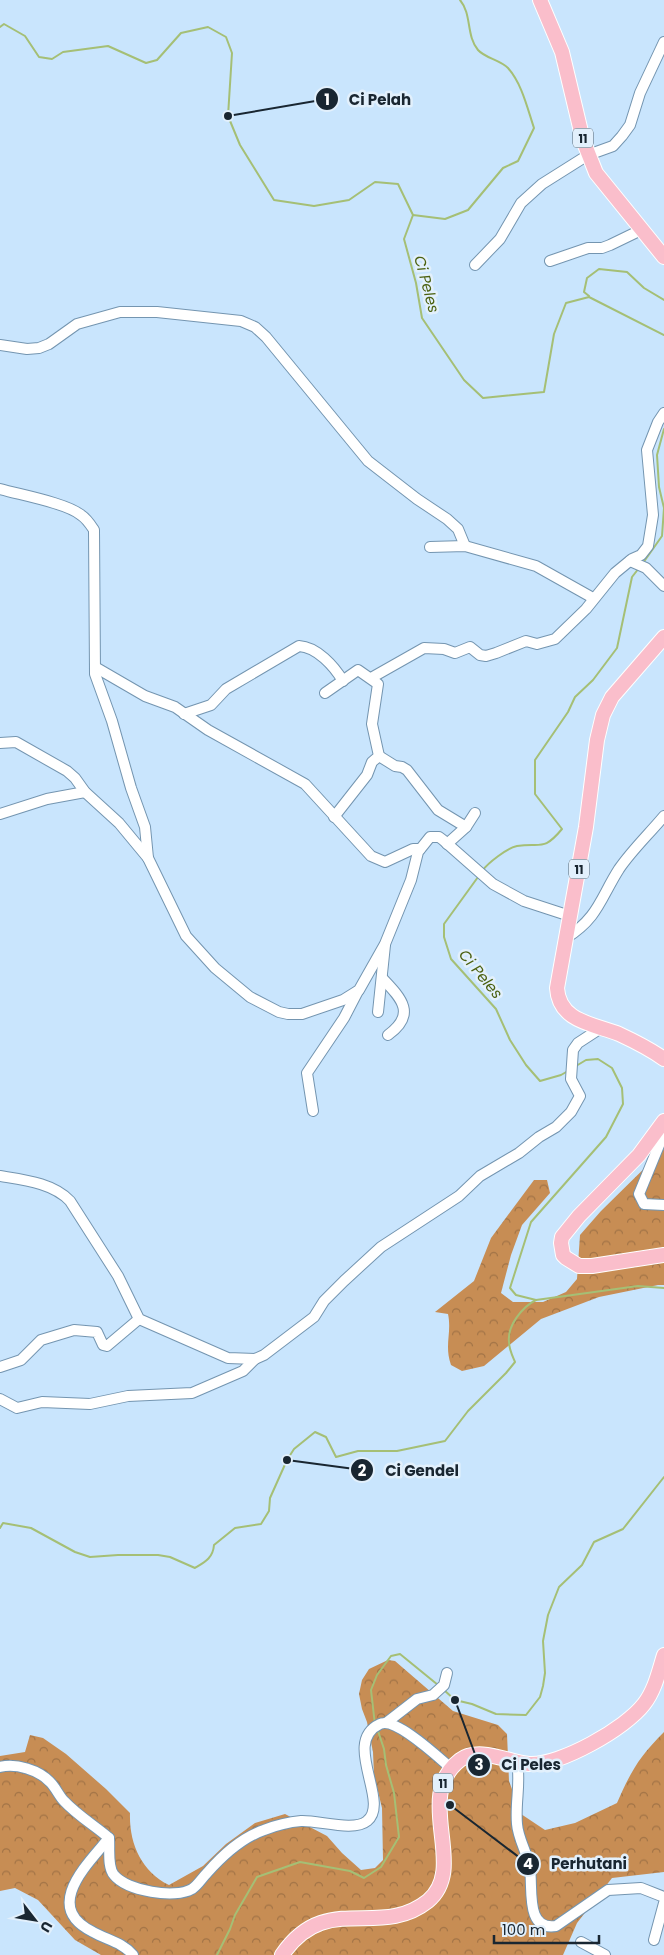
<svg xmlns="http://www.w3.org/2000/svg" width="664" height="1955" viewBox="0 0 664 1955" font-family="Poppins,sans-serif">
<defs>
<pattern id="forest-crowns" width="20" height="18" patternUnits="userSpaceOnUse" patternTransform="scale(1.25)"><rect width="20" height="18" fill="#c78d54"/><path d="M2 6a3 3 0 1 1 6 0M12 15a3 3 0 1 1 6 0" fill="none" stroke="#a17346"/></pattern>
</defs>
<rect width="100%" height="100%" fill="#c9e5fd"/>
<!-- forest -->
<g fill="url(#forest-crowns)">
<path d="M 664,1149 L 664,1285 L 658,1285 L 599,1297 L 541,1319 L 484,1366 L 462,1371 L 451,1365 C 444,1345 452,1333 448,1314 L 435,1312 L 474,1281 L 491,1238 L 534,1180 L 547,1180 L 550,1193 L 522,1225 L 511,1255 L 501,1293 L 513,1302 L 543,1302 L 566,1292 L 577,1279 L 580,1235 L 601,1211 Z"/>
<path d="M 388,1660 L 395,1661 L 453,1711 L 498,1725 L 507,1734 L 509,1781 L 521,1814 L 545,1830 L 575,1823 L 617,1803 C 631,1771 639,1757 664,1732 L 664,1872 L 612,1878 L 577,1923 L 563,1955 L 101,1955 L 75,1940 L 38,1900 L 15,1888 L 0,1891 L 0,1756 L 25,1752 L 30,1735 L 43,1738 L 66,1754 L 106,1789 L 130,1813 C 129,1843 141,1871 169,1885 L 203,1866 L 226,1844 L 255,1823 L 285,1814 L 327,1836 L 342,1853 L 361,1870 L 375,1868 L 383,1860 L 382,1808 L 374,1775 L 373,1752 L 367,1722 L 362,1709 L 359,1694 L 362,1680 L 369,1669 Z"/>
</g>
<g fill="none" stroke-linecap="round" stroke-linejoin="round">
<!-- stream -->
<g stroke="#a5bf75" stroke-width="2">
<path d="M 460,0 C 472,14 466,36 478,50 C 485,58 500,60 508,68 C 522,84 527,107 534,128 L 518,161 L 503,168 L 468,210 L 445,219 L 413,215 L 404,239 L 416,283 L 422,318 L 464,380 L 483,398 L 544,392 L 554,334 L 566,303 L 589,297 L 664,335"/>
<path d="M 0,27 L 4,24 L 25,36 L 39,57 L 52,59 L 63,52 L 108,46 L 146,63 L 157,60 L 181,33 L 208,27 L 226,37 L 232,53 L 228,116 L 240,145 L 274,200 L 314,206 L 349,200 L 375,182 L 398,184 L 413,215"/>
<path d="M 589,296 L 584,292 L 587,278 L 599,269 L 627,272 L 644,288 L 664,300"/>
<path d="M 643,563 L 662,536 L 664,508 L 659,487 L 657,455 L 664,429"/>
<path d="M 482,871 C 488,863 507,848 517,846 C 541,842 543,852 562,829 L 535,794 L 535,760 L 568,712 L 575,697 L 593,680 L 617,648 L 632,577 L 639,568"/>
<path d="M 478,877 L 444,924 L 444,937 L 451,959 L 496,1009 L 510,1040 L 526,1065 L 540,1081 L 561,1075 L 568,1071"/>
<path d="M 576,1066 L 586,1060 L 598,1059 L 612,1068 L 622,1088 L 623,1104 L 606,1137 L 531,1222 L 510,1288 L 516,1295 L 536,1300 L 638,1286 L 664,1288"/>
<path d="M 0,1528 L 3,1523 L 31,1528 L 75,1552 L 90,1557 L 118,1555 L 158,1555 L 170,1557 L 195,1568 C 205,1562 213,1558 214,1545 L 235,1528 L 261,1524 L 269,1511 L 270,1498 L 287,1460 L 294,1449 L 315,1432 L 326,1437 L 336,1457 L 358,1451 L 397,1451 L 445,1441 L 468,1411 L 506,1373 L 515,1362 C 512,1355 509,1349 509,1342 C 507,1326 522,1307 536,1300"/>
<path d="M 444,1690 L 455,1700 L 472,1704 L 496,1714 L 526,1715 L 540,1697 L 543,1686 L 545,1673 L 543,1641 L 548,1615 L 559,1587 L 582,1565 L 594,1542 L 623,1529 L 664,1477"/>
<path d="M 375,1725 L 371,1690 L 377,1675 L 391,1656 L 400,1654 L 438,1685"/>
<path d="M 217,1955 L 230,1929 L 235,1915 L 257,1877 L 300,1862 L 350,1871 L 364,1878 L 381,1867 L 399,1837 L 394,1793 L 386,1765 L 384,1749 L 378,1731"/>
</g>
<!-- minor casing -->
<g stroke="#7495b0" stroke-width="12">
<g id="minor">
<path d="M 550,261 L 588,248 L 602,248 L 610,245 L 641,230"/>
<path d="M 475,265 L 500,239 L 521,203 L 542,184 L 588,155 L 613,146 L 622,136 L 630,125 L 640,93 L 664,42"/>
<path d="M 0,345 L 27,349 L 39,348 L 49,344 L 77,324 L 120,312 L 157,312 L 241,321 L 255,327 L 266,337 L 368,461 L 417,499 L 447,519 L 458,529 L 465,546"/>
<path d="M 0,489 C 21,495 66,503 81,515 C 87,519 90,524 94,530 L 95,674 L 112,721 L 131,788 L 145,827 L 148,858 L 186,936 L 215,968 L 250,997 L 279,1012 L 288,1014 L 302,1014 L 343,1000 L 359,990 L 385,944 L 411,880 L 418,852 L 430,837 L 439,837 L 443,840 L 493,884 L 524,901 L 570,916"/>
<path d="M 430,547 L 465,546 L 536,566 L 593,598"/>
<path d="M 630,561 L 646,568 L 664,586"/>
<path d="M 95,667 L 145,696 L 175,707 L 208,730 L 305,784 L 371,856 L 385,862 L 413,849 L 420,849"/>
<path d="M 371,678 L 424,648 L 444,649 L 455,653 L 470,647 L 480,655 L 486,656 L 496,653 L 526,641 L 537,644 L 555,639 L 586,609 L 615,573 L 632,559 L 641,555 L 648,546 L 653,515 L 647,450 L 658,422 L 664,413"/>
<path d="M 325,693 L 358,670 L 378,684 L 372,724 L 379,756 L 372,762 L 367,775 L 334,817"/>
<path d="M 184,714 L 211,705 L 226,689 L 299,646 C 317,647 334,666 343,681"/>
<path d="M 0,743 L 16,742 L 67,771 L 75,778 L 85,792 L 119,823 L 148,858"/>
<path d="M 379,756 L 395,766 L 402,767 L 407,770 L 438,810 L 466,827"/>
<path d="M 0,814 L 47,799 L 85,792"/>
<path d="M 447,844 L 466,827 L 475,813"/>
<path d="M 566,938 C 598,918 600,899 619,869 C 632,850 649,834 664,816"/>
<path d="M 383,979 C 401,998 417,1014 388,1035"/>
<path d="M 378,1012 L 385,945"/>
<path d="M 313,1111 L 307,1073 L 344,1018 L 358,991"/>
<path d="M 663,1122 L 662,1138 L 639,1194 L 644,1204 L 664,1205"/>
<path d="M 0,1176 C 24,1180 53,1183 70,1201 L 118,1276 L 139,1319 L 228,1358 L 255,1359 L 264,1355 L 314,1317 L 324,1301 L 344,1281 L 381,1247 L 459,1196 L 480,1176 L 519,1153 L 539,1137 L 556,1127 L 571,1112 L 580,1096 L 571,1079 L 573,1050 L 578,1043 L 601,1028"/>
<path d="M 0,1367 L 21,1360 L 41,1340 L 74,1330 L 97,1332 L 103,1345 L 107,1346 L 139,1319"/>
<path d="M 0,1399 L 17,1408 L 42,1402 L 90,1404 L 128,1396 L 192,1393 L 243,1371 L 255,1359"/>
<path d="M 386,1723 L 417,1699 L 433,1695 L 444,1685 L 447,1673"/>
<path d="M 517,1762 C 521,1782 515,1803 517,1824 C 518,1839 528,1854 530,1869 C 533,1888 525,1931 556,1926 L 608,1890 L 641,1888 L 664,1897"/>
<path d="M 0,1767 C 16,1763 39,1770 50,1782 C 56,1788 59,1796 64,1801 C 77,1815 95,1826 109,1838 C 110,1849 107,1867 114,1875 C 127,1891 175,1899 192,1889 C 198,1885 202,1878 207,1873 C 223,1855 241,1838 264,1830 C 274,1826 289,1822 301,1821 C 318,1820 354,1832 367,1821 C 391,1802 341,1742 380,1724 C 396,1717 439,1758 452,1769"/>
<path d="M 109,1838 C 87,1865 42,1907 93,1932 C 107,1940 122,1942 133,1955"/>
<path d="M 654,1940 L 664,1903"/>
<path d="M 581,1942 L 605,1955"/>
</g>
</g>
<!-- highway casing -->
<g stroke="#fff" stroke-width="16">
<g id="highway">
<path d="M 540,0 L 562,52 L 583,140 L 596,173 L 664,257"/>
<path d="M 664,637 L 612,697 L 603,715 L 597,740 L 586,827 L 557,988 C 559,1022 594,1024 619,1034 C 634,1041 650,1049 664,1059"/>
<path d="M 664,1121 L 639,1155 L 579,1216 L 562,1237 L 561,1243 L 563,1255 L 566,1258 L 579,1266 L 592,1266 L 664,1255"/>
<path d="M 282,1955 C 326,1890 379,1940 428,1901 C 469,1867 412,1797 460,1760 C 479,1746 508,1762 529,1764 C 560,1766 626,1728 644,1704 C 655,1690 659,1671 664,1655"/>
</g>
</g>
<!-- minor -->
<use href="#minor" stroke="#fff" stroke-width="10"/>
<!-- highway -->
<use href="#highway" stroke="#fabecb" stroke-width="14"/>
</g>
<g text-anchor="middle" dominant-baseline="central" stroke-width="5" stroke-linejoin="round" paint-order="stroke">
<!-- shield labels -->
<g fill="#e2f0fc" stroke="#55636e" stroke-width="1">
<rect x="573" y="128.5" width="20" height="19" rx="4"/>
<rect x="569" y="859.5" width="20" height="19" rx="4"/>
<rect x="433" y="1773.5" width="20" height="19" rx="4"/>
</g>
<g font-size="12" font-weight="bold" fill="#192631">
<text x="583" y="138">11</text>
<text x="579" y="869">11</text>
<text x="443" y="1783">11</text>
</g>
<!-- water labels -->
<g font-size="15" font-style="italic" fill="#4b6110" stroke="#e2f0fc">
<text transform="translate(427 284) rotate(75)">Ci Peles</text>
<text transform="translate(481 974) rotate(50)">Ci Peles</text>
</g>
</g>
<!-- callouts -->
<path fill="none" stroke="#192631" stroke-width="2" d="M228 116L327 99M287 1460L362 1470M455 1700L479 1765M450 1805L528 1864"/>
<g fill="#192631" stroke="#e2f0fc" stroke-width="2">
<circle cx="228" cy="116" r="5"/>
<circle cx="287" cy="1460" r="5"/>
<circle cx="455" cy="1700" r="5"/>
<circle cx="450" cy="1805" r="5"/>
<circle cx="327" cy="99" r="12"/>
<circle cx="362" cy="1470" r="12"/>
<circle cx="479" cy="1765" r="12"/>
<circle cx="528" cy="1864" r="12"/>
</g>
<g font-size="15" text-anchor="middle" font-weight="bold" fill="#fff">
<text x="327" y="105">1</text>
<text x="362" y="1476">2</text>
<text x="479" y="1770">3</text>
<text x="528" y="1869">4</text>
</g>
<g font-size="15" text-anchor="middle" font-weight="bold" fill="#192631" stroke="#e2f0fc" stroke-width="5" stroke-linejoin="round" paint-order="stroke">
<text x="380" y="105">Ci Pelah</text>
<text x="422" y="1476">Ci Gendel</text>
<text x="531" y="1770">Ci Peles</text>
<text x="589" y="1869">Perhutani</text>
</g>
<!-- north arrow -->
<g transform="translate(35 1920) rotate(121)" stroke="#e2f0fc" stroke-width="4" paint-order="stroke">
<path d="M0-4L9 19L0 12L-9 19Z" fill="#192631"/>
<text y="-8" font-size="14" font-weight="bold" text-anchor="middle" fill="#192631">U</text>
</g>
<!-- scale -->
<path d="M494 1935v8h105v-8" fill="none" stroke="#192631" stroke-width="2.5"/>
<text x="502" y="1935" font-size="15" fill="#192631" stroke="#e2f0fc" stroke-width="4" paint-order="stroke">100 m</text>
</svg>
